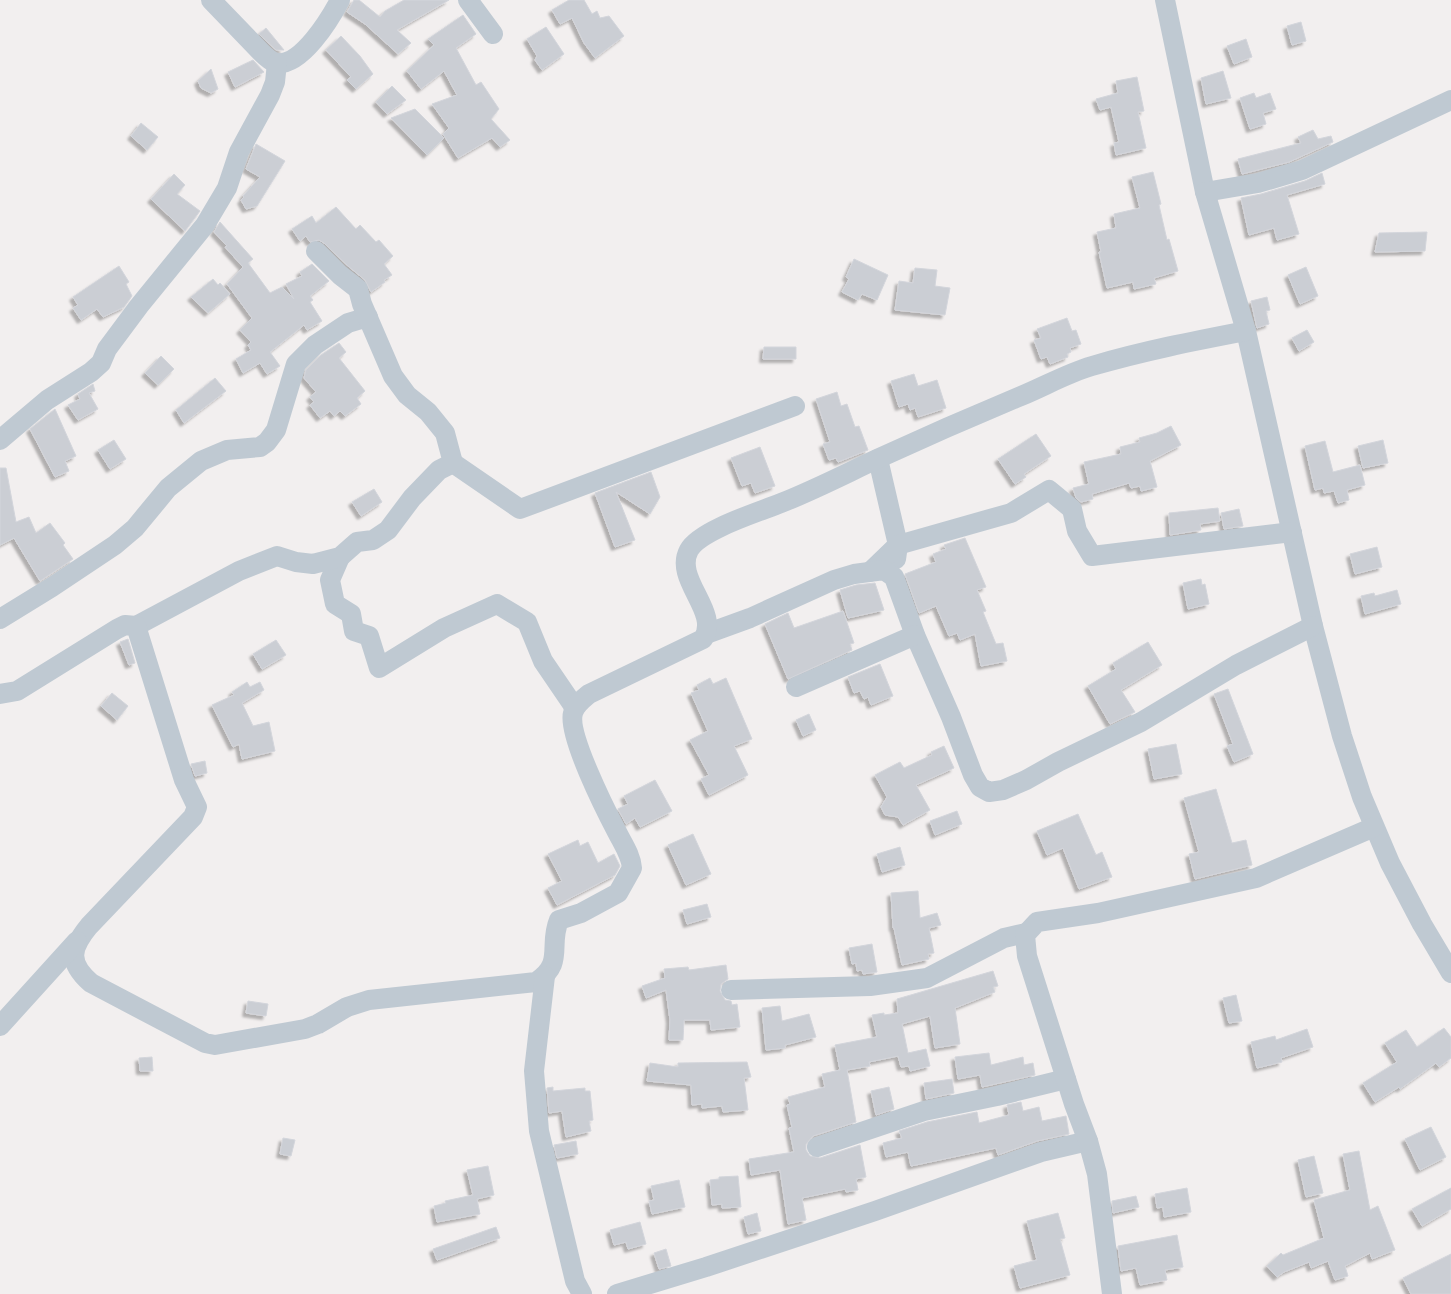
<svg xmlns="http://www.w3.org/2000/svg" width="1451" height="1294" viewBox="0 0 1451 1294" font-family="Cabin,sans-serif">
<defs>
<filter id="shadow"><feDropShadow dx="-3.5" dy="3.5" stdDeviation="1" flood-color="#0004"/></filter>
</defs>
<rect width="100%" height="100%" fill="#f2efef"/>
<!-- building -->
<g fill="#cbced4" stroke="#d3d5db" filter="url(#shadow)">
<path d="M 354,0 L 359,0 L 380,17 L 385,11 L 404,0 L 449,0 L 397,30 L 411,43 L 398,54 L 365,24 L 347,12 Z"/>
<path d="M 569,0 L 584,0 L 592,14 L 597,11 L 600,18 L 609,16 L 624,36 L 595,58 L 584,43 L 572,18 L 560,24 L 552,10 Z"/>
<path d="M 463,15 L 476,34 L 456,48 L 476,85 L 481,82 L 499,109 L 491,119 L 510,140 L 500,147 L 492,138 L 458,158 L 443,134 L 449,128 L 432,104 L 457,95 L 444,71 L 421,89 L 407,71 L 434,45 L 428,39 Z"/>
<path d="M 1301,22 L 1306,41 L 1292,45 L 1287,26 Z"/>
<path d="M 546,27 L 564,54 L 542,70 L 535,60 L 537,56 L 527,39 Z"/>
<path d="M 266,28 L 284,50 L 276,50 L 259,34 Z"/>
<path d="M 341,36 L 360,56 L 373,74 L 356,89 L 347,80 L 351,77 L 326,50 Z"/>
<path d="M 1246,39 L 1252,57 L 1234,64 L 1227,46 Z"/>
<path d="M 253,60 L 264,72 L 235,87 L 228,72 Z"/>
<path d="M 211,69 L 218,89 L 211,93 L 201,88 L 198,81 Z"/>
<path d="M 1223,71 L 1231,98 L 1206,104 L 1201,78 Z"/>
<path d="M 1137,77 L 1144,111 L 1138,112 L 1146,148 L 1116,155 L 1114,143 L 1119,142 L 1111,107 L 1100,110 L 1096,99 L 1118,93 L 1116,81 Z"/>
<path d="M 392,86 L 406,100 L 387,114 L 376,102 Z"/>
<path d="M 1254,93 L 1256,98 L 1270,93 L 1276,109 L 1263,113 L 1266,124 L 1250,129 L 1240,98 Z"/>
<path d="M 415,109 L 444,138 L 427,155 L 391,118 Z"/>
<path d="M 141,123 L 158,137 L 147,150 L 131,136 Z"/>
<path d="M 1313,130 L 1318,139 L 1331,136 L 1333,142 L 1289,162 L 1242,174 L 1238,159 L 1301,143 L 1298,137 Z"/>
<path d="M 256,144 L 285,161 L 257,206 L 246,209 L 241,200 L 244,197 L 243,196 L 260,177 L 246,169 Z"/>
<path d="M 1153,172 L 1161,204 L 1159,205 L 1167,240 L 1169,239 L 1178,271 L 1154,278 L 1156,284 L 1134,289 L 1133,282 L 1107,288 L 1099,252 L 1101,252 L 1097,232 L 1116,228 L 1114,214 L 1140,208 L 1132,177 Z"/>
<path d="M 1322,173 L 1325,184 L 1287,195 L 1299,234 L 1277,240 L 1274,228 L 1249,235 L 1241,198 L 1261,194 L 1305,181 Z"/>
<path d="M 174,174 L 185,185 L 177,194 L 200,211 L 185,231 L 151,199 Z"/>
<path d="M 336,207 L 356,229 L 360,225 L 376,242 L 379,240 L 393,256 L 384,264 L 392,275 L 384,280 L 385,282 L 371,292 L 365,280 L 348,266 L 324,243 L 319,240 L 310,242 L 306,236 L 300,241 L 292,229 L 312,216 L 316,223 Z"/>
<path d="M 220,222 L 253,259 L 248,263 L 270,293 L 282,287 L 294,299 L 286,284 L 302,276 L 300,272 L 312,264 L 329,281 L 310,296 L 313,300 L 310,302 L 322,321 L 307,330 L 304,325 L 270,352 L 280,366 L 267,374 L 260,363 L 243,373 L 236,359 L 251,350 L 248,345 L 251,342 L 240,330 L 252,318 L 227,284 L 243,267 L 225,247 L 227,246 L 214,232 Z"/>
<path d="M 1427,232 L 1425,251 L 1375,252 L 1379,233 Z"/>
<path d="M 854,259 L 888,275 L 877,300 L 862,294 L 858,300 L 842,292 L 849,279 L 846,277 Z"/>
<path d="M 119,266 L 129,282 L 126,284 L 132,296 L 124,307 L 103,317 L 97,309 L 81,320 L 73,308 L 78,305 L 73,297 Z"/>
<path d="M 1306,267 L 1318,296 L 1300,304 L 1288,275 Z"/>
<path d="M 915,268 L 937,270 L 935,286 L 950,288 L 945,315 L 895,310 L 899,281 L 913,283 Z"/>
<path d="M 213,279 L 218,285 L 220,283 L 230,294 L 208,313 L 191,297 Z"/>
<path d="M 1267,297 L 1270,310 L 1266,311 L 1269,324 L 1257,328 L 1251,301 Z"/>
<path d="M 1067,318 L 1072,331 L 1076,330 L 1081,344 L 1070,348 L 1071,352 L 1067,354 L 1068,357 L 1050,364 L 1047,357 L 1041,359 L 1034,340 L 1041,338 L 1037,329 Z"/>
<path d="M 1307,330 L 1314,342 L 1299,351 L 1292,338 Z"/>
<path d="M 339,343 L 346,352 L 339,358 L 365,391 L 357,398 L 361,404 L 345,416 L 340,411 L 334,416 L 330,411 L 320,418 L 310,405 L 314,402 L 310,397 L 316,392 L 304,378 L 306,370 L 321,355 Z"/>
<path d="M 764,347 L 796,347 L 796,359 L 763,359 Z"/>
<path d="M 161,356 L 174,369 L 158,385 L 145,373 Z"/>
<path d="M 914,374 L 918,386 L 937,380 L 946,408 L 918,417 L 915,408 L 910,410 L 908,404 L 899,407 L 891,381 Z"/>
<path d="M 215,378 L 226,391 L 184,423 L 176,410 Z"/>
<path d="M 93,384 L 95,391 L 89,393 L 98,409 L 78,420 L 68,405 L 80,399 L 78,394 Z"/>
<path d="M 837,392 L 841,406 L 847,404 L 855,427 L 859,426 L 868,450 L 838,462 L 836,458 L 829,460 L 823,444 L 830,442 L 816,399 Z"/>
<path d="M 55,409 L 76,456 L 65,461 L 69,471 L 55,477 L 30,429 Z"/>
<path d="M 1171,426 L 1181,445 L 1150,461 L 1157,487 L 1141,491 L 1140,486 L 1131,488 L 1129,483 L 1092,494 L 1093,499 L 1081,502 L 1076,498 L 1073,488 L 1089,484 L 1084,462 L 1121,454 L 1120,447 L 1140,442 L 1139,438 L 1157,433 Z"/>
<path d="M 1036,434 L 1051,456 L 1024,474 L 1026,477 L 1015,484 L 998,459 Z"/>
<path d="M 114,440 L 126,459 L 110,469 L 98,450 Z"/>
<path d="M 1383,440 L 1388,463 L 1363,468 L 1358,446 Z"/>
<path d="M 1325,441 L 1333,472 L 1360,465 L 1365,485 L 1347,490 L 1349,500 L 1338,503 L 1334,491 L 1324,493 L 1323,488 L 1315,490 L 1305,446 Z"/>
<path d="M 760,447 L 775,486 L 755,493 L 751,483 L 742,486 L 731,458 Z"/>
<path d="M 0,468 L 6,468 L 16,522 L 29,517 L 36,533 L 50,523 L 65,543 L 63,545 L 73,559 L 40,581 L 14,538 L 0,545 Z"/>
<path d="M 651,472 L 660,497 L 650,514 L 616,492 L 635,540 L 615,547 L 595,493 Z"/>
<path d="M 374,489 L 382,502 L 361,516 L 352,502 Z"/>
<path d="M 1218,508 L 1220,521 L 1200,524 L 1201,530 L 1170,535 L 1169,513 Z"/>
<path d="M 1239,509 L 1243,526 L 1224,529 L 1221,513 Z"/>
<path d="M 965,538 L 986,587 L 977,590 L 986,611 L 983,612 L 996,644 L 1003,643 L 1007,661 L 981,666 L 975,634 L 960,640 L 957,633 L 949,636 L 936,606 L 919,613 L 905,574 L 936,562 L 933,554 L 946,549 L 944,545 Z"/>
<path d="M 1377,547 L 1382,567 L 1355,574 L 1350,554 Z"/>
<path d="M 1201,579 L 1202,585 L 1205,584 L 1209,604 L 1188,609 L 1183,583 Z"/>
<path d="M 875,583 L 884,610 L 848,618 L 840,590 L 856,585 Z"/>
<path d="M 1397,590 L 1401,604 L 1365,614 L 1361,596 L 1374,593 L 1375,596 Z"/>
<path d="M 843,611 L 854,643 L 850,644 L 852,650 L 788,679 L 765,624 L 788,613 L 794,628 Z"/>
<path d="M 128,639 L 135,663 L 129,665 L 120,642 Z"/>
<path d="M 276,640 L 286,655 L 262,669 L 253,654 Z"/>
<path d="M 1148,642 L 1162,665 L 1121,690 L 1135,712 L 1110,724 L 1088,686 L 1116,669 L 1113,663 Z"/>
<path d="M 880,664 L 893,696 L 871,705 L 868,697 L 864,699 L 860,691 L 854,693 L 848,677 Z"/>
<path d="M 710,678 L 713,684 L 726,678 L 752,739 L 734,746 L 748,775 L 709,795 L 701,779 L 709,775 L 690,740 L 708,731 L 691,693 L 699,690 L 697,685 Z"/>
<path d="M 247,682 L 250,687 L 260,682 L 264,690 L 242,703 L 253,726 L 269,722 L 275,751 L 242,759 L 239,744 L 233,747 L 212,705 L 234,695 L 232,692 Z"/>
<path d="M 1228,689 L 1253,754 L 1234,762 L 1227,746 L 1233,744 L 1214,694 Z"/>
<path d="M 112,693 L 128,706 L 117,720 L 101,706 Z"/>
<path d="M 809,714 L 816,730 L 803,736 L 796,720 Z"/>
<path d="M 1176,744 L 1182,774 L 1154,779 L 1148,749 Z"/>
<path d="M 944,746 L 954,768 L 916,785 L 930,810 L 903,825 L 898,817 L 885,815 L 881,807 L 887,797 L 875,775 L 900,762 L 904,768 L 932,755 L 931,752 Z"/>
<path d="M 205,761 L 207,773 L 195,776 L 191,764 Z"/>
<path d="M 655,780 L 672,811 L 640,827 L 635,818 L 626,824 L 618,809 L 628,804 L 624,796 Z"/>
<path d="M 1216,789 L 1232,843 L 1246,840 L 1252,865 L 1195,879 L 1189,854 L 1199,852 L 1184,798 Z"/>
<path d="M 957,811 L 962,824 L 935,835 L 930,821 Z"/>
<path d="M 1078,814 L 1096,855 L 1102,852 L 1112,877 L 1079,889 L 1063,848 L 1047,855 L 1037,831 Z"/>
<path d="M 693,834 L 711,874 L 686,885 L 668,845 Z"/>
<path d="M 578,840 L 580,846 L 588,842 L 598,863 L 614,854 L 620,866 L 615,875 L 557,905 L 548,888 L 562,881 L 548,854 Z"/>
<path d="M 900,847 L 905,865 L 882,872 L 877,854 Z"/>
<path d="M 918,891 L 920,918 L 937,913 L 941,925 L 929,928 L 934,953 L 928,954 L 929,959 L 902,965 L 894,928 L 893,928 L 891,893 Z"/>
<path d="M 707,904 L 711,917 L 687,924 L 683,910 Z"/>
<path d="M 872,944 L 877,972 L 863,974 L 862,970 L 857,971 L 856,963 L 852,964 L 849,948 Z"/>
<path d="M 726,965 L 728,979 L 721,984 L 720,991 L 725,1000 L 731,1001 L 732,1005 L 737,1004 L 740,1027 L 711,1030 L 710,1020 L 684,1020 L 683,1040 L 669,1040 L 670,1020 L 666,990 L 646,998 L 642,986 L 665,978 L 664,969 L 688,967 L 689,970 Z"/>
<path d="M 993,971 L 998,986 L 993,987 L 995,992 L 955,1008 L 960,1044 L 935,1048 L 930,1016 L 902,1024 L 908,1053 L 926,1049 L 930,1066 L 910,1071 L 909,1066 L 901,1067 L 898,1056 L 869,1062 L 870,1066 L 847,1070 L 856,1122 L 813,1136 L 806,1144 L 806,1150 L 810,1156 L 820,1158 L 860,1145 L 866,1177 L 856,1179 L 858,1190 L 846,1192 L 845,1189 L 802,1198 L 806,1220 L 788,1224 L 780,1170 L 751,1175 L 749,1159 L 794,1152 L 789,1128 L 792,1127 L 787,1105 L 790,1104 L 788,1097 L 825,1087 L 822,1074 L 840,1070 L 835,1045 L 877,1037 L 872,1015 L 884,1013 L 884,1015 L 898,1013 L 897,999 Z"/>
<path d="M 1236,995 L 1242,1021 L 1229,1023 L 1223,998 Z"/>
<path d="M 248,1001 L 268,1004 L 266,1016 L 246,1013 Z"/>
<path d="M 780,1006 L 782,1021 L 809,1014 L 816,1037 L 785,1045 L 785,1048 L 766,1050 L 762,1008 Z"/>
<path d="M 1444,1028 L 1451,1037 L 1451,1058 L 1439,1067 L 1436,1063 L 1400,1089 L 1399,1087 L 1375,1102 L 1363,1083 L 1397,1062 L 1385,1043 L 1406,1030 L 1417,1047 Z"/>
<path d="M 1307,1029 L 1313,1047 L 1281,1058 L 1282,1062 L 1257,1068 L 1251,1042 L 1275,1036 L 1276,1040 Z"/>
<path d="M 989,1053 L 991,1065 L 1023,1057 L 1024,1065 L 1033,1063 L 1035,1075 L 982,1087 L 980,1075 L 958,1079 L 955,1057 Z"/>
<path d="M 152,1057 L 153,1071 L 140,1071 L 139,1058 Z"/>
<path d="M 747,1062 L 751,1077 L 744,1078 L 748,1110 L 723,1112 L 722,1106 L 702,1108 L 702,1104 L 692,1105 L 691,1085 L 647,1081 L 650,1063 L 678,1067 L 678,1063 Z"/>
<path d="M 952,1079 L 954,1093 L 926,1099 L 924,1083 Z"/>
<path d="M 553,1087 L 553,1091 L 585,1088 L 585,1091 L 590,1091 L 593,1120 L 589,1121 L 591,1131 L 566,1137 L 562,1111 L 549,1113 L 547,1088 Z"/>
<path d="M 889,1087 L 894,1109 L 876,1115 L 871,1091 Z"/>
<path d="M 1021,1102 L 1023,1111 L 1039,1107 L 1042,1121 L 1066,1116 L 1069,1134 L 1037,1141 L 998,1155 L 996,1148 L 911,1166 L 908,1152 L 886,1157 L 883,1143 L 902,1138 L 899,1131 L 927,1122 L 977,1112 L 979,1123 L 1009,1115 L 1007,1105 Z"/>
<path d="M 1431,1127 L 1446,1157 L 1420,1170 L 1405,1139 Z"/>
<path d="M 283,1138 L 295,1140 L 291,1156 L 280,1154 Z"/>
<path d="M 576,1141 L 578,1154 L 557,1158 L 554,1145 Z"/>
<path d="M 1359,1151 L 1370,1210 L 1378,1206 L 1395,1250 L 1372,1259 L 1370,1253 L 1345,1266 L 1348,1276 L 1335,1280 L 1328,1261 L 1311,1268 L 1309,1262 L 1284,1272 L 1277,1277 L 1267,1266 L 1281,1253 L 1283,1255 L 1324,1238 L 1314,1200 L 1350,1190 L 1343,1154 Z"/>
<path d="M 1314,1156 L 1323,1193 L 1306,1197 L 1298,1160 Z"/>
<path d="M 488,1166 L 494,1195 L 477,1199 L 480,1214 L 437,1222 L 434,1206 L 446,1203 L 445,1201 L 473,1195 L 467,1170 Z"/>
<path d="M 738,1176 L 741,1207 L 722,1208 L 722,1204 L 712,1205 L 710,1180 L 719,1179 L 719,1177 Z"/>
<path d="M 679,1180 L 685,1207 L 652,1214 L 649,1201 L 654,1200 L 651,1186 Z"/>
<path d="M 1187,1188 L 1191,1212 L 1164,1217 L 1163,1207 L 1157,1208 L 1155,1194 Z"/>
<path d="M 1451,1188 L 1451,1209 L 1422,1226 L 1412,1209 Z"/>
<path d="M 1136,1196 L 1139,1207 L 1113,1213 L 1112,1201 Z"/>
<path d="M 757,1213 L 761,1231 L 748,1234 L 744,1217 Z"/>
<path d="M 1058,1213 L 1065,1238 L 1060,1239 L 1070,1275 L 1020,1288 L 1014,1266 L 1037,1260 L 1027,1221 Z"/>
<path d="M 640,1222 L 646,1244 L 628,1249 L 626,1242 L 614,1245 L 610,1230 Z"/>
<path d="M 496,1227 L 500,1238 L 437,1260 L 433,1249 Z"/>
<path d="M 1177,1235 L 1183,1267 L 1165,1270 L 1167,1280 L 1140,1285 L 1136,1268 L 1121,1271 L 1118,1246 Z"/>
<path d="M 666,1249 L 671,1266 L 659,1269 L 654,1253 Z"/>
<path d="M 1451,1254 L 1451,1294 L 1411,1294 L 1403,1278 Z"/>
</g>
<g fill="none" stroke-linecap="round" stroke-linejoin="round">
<!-- minor -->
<g stroke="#bfc9d2" stroke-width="20">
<path d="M 211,0 L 261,52 C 265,56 270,61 276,63 C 301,67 330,19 340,0"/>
<path d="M 468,0 L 493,34"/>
<path d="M 1165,0 L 1205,192 L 1246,331 L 1313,626 L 1342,736 L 1362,797 L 1390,863 L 1422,924 L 1451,973"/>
<path d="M 1205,192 L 1258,183 L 1302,170 L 1451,100"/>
<path d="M 0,440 L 47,400 L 91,372 L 101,363 L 107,349 L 139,306 L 205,225 L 227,188 L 239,152 L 270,95 L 275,82 L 277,63"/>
<path d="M 878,459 L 898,545 L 896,559"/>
<path d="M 453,463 L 520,509 L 795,406"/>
<path d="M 340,557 L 330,580 L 335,604 L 351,614 L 354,631 L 369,636 L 379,668 L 444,628 L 497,604 L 527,622 L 543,661 L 575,708"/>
<path d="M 870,572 L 898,545 L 1011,513 L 1049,490 L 1072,509 L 1077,531 L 1092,556 L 1292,532"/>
<path d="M 0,619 L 52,587 L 115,545 L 135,528 L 168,488 L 201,461 L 227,450 L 260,447 L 267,442 L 276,430 L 296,364 L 315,345 L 348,323 L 368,317"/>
<path d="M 136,626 L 239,571 L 277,556 L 296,562 L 313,564 L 340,557 L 357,542 L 373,540 L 388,530 L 412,498 L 439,470 L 453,463 L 445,433 L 428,412 L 407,395 L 393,376 L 362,304 L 358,289 L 340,275 L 316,251"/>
<path d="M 706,634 L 750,618 L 834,580 L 854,574 L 884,570 L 894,577 L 915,635 L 951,717 L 973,775 L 980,787 L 989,792 L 1003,790 L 1026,780 L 1058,762 L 1141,722 L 1236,665 L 1313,626"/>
<path d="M 796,687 L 915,635"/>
<path d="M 0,694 L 17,691 L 117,629 L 125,625 L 136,626 L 184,780 L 197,807 L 193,817 L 89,926 C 71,948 67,962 91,983 L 205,1043 L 215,1045 L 305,1029 L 318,1024 L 347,1007 L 369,1000 L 536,982 C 565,963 548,946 559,920 L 581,913 L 618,893 L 632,868 C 631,855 623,844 617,832 C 606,811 567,734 573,713 C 575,705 583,699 589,694 L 703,639 C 721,612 673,579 689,550 C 700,530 759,512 781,503 C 814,490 845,474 877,459 C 925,437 973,416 1021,396 C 1045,386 1068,373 1092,366 C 1143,351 1194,341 1246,331"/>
<path d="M 545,976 L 534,1071 L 539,1131 L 575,1281 L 582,1294"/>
<path d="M 731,990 L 870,986 L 927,978 L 1004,938 L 1026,933"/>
<path d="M 0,1026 L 77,941"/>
<path d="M 817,1147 L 924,1111 L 997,1096 L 1066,1079"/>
<path d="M 617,1294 L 706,1267 L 875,1211 L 1041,1152 L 1088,1141"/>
<path d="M 1112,1294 L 1097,1174 L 1088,1141 L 1074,1104 L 1027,956 L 1025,935 L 1037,922 L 1098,913 L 1256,878 L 1374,827"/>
</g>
</g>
</svg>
